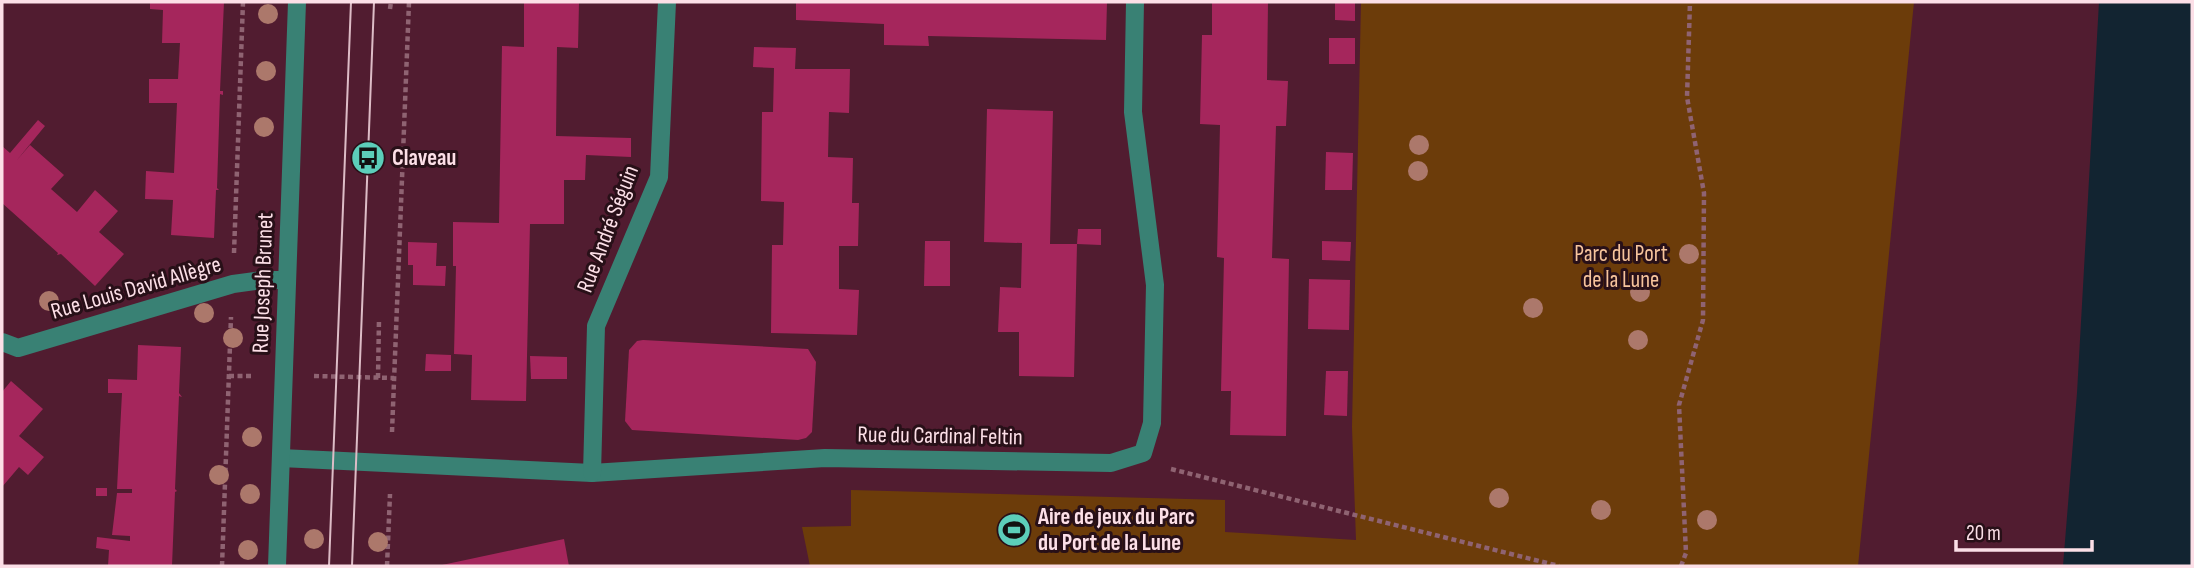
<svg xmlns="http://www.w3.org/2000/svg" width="2194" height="568" viewBox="0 0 2194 568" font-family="'Sofia Sans Condensed',sans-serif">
<rect width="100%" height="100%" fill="#511c30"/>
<!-- green -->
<path fill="#6c3c0a" d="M 1361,2 L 1914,2 L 1858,566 L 810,566 L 802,527 L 851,526 L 851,490 L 1225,500 L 1225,532 L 1356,540 L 1352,427 Z"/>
<!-- water -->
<path fill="#122431" d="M 2099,2 L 2192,2 L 2192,566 L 2063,566 L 2077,393 Z"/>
<!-- building -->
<g fill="#a5265c">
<path d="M 150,2 L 224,2 L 220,91 L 223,91 L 223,95 L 220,94 L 217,188 L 219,190 L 216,190 L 214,238 L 171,235 L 173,200 L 145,199 L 146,171 L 174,173 L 177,103 L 149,103 L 149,79 L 178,79 L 180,43 L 162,43 L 163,10 L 150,9 Z"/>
<path d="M 524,2 L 579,2 L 578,48 L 557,47 L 556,136 L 631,138 L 631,157 L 586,155 L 585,180 L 564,180 L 564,224 L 530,224 L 526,401 L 471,400 L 472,355 L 454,354 L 456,266 L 453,266 L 453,222 L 499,223 L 502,46 L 524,47 Z"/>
<path d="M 796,2 L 1107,2 L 1106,40 L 928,36 L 929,46 L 884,45 L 884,24 L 796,20 Z"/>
<path d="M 1212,2 L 1268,2 L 1267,80 L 1288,81 L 1286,126 L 1276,126 L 1272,258 L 1289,259 L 1286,436 L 1230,435 L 1231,391 L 1221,391 L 1224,258 L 1217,257 L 1220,125 L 1200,124 L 1202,35 L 1212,35 Z"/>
<path d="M 1335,2 L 1355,2 L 1355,21 L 1335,20 Z"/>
<rect x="1329" y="38" width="26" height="26"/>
<path d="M 754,47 L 796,48 L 795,69 L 850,69 L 849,113 L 829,112 L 828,157 L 853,158 L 852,203 L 859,203 L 858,246 L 839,246 L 839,289 L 859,290 L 857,335 L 771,333 L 772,245 L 783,245 L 784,202 L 761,201 L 762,112 L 773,112 L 774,68 L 753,67 Z"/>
<path d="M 987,109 L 1053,111 L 1050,244 L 1077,244 L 1074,377 L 1019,376 L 1019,332 L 998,332 L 1000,287 L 1021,288 L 1022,243 L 984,242 Z"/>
<path d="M 38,120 L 45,126 L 17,160 L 30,145 L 64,175 L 51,189 L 77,212 L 95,190 L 118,211 L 99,232 L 124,254 L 95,286 L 61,254 L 57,255 L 58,253 L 2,203 L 2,146 L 10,153 Z"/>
<path d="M 1326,152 L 1353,153 L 1352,190 L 1325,190 Z"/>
<path d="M 1078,229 L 1101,229 L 1101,245 L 1077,244 Z"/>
<path d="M 925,241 L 950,241 L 950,286 L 924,286 Z"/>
<path d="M 1322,241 L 1351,242 L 1350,261 L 1322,260 Z"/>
<path d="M 408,242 L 437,243 L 436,266 L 446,266 L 445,286 L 413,285 L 413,265 L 408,265 Z"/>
<path d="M 1309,279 L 1350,280 L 1349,330 L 1308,329 Z"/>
<path d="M 643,340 L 808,349 L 816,362 L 812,432 L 806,438 L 798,440 L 632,430 L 625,421 L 629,350 L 637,341 Z"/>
<path d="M 138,345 L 181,347 L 179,393 L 182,397 L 179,396 L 175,489 L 177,491 L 175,492 L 172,566 L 108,566 L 109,550 L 96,548 L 97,537 L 130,541 L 130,536 L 112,535 L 117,493 L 132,493 L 132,489 L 117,489 L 122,393 L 108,393 L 108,379 L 137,380 Z"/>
<path d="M 426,354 L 451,355 L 451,371 L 425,371 Z"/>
<path d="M 530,356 L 567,357 L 567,379 L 531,379 Z"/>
<path d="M 1326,371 L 1348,371 L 1347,416 L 1324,415 Z"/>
<path d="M 11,381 L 43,409 L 19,436 L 44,457 L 28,475 L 19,467 L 2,487 L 2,392 Z"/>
<rect x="96" y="488" width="11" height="8"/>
<path d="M 564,539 L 569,566 L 442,566 L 442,565 Z"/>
</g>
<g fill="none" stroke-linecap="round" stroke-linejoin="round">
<!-- path -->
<g stroke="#8f6372" stroke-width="4.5" stroke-dasharray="5 3.5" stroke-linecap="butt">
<path d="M 390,9 L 391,2"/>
<path d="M 234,253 L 243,2"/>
<path d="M 229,376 L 253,376"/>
<path d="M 314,376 L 394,378"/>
<path d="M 378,378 L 379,319"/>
<path d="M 392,432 L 409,2"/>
<path d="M 1171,469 L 1559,566"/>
<path d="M 222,566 L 231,317"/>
<path d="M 387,566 L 390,494"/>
<path d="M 1681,566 L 1686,553 L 1679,405 L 1703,320 L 1704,193 L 1687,97 L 1690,2"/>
</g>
<!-- minor -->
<g stroke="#398174" stroke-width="18">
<path d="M 2,342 L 18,348 L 233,284 L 262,280 L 287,280"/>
<path d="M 281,458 L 592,473 L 825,458 L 1111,463 L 1143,453 L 1152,423 L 1155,285 L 1133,112 L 1135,2"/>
<path d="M 592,473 L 596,326 L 659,177 L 667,2"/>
<path d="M 277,566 L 297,2"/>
</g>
<!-- tram -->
<g stroke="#ddbcc6" stroke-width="2">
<path d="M 329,566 L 351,2"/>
<path d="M 352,566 L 374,2"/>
</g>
</g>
<!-- trees -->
<g fill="#ac786b">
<circle cx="268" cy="14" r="10"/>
<circle cx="266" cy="71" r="10"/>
<circle cx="264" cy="127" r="10"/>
<circle cx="1419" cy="145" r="10"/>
<circle cx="1418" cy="171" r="10"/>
<circle cx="1689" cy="254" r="10"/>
<circle cx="1640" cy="292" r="10"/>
<circle cx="49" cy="301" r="10"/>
<circle cx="1533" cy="308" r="10"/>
<circle cx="204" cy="313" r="10"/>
<circle cx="233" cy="338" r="10"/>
<circle cx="1638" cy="340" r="10"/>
<circle cx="252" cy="437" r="10"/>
<circle cx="219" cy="475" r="10"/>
<circle cx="250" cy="494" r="10"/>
<circle cx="1499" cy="498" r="10"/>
<circle cx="1601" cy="510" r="10"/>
<circle cx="1707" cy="520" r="10"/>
<circle cx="314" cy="539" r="10"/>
<circle cx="378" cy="542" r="10"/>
<circle cx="248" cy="550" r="10"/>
</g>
<!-- icons -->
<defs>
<g id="bus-disc" transform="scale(1.75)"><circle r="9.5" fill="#5cceba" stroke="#281018"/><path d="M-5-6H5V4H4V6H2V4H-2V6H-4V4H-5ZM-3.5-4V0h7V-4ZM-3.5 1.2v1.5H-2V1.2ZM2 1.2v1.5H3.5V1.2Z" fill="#111"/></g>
<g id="stadium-disc" transform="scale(1.75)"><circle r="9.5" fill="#5cceba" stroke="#281018"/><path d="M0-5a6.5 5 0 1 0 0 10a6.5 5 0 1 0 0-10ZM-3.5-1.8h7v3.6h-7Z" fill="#111"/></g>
</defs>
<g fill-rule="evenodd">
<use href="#bus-disc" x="368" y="158"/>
<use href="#stadium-disc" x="1014" y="530"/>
</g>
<g text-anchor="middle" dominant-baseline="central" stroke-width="6" stroke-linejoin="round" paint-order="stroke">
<!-- poi labels -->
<g font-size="23" font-weight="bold" fill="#fcdfe7" stroke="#281018" text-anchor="start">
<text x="392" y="158">Claveau</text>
<text x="1038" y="517">Aire de jeux du Parc<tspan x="1038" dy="26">du Port de la Lune</tspan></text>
</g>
<!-- street labels -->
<g font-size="23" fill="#fcdfe7" stroke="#281018">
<text transform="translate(608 229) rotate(-69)">Rue André Séguin</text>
<text transform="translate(263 283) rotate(-88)">Rue Joseph Brunet</text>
<text transform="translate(136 288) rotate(-16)">Rue Louis David Allègre</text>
<text transform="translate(940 436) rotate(1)">Rue du Cardinal Feltin</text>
</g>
<!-- park labels -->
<g font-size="23" fill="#f7c49c" stroke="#281018">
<text x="1621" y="254">Parc du Port<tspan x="1621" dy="26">de la Lune</tspan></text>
</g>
</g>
<!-- border -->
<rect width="2194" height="568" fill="none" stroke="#fcdfe7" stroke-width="7"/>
<!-- scale -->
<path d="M1956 540v10h136v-10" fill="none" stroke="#fcdfe7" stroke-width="3.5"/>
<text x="1966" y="540" font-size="21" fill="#fcdfe7" stroke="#281018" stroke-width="5" paint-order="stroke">20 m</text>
</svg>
